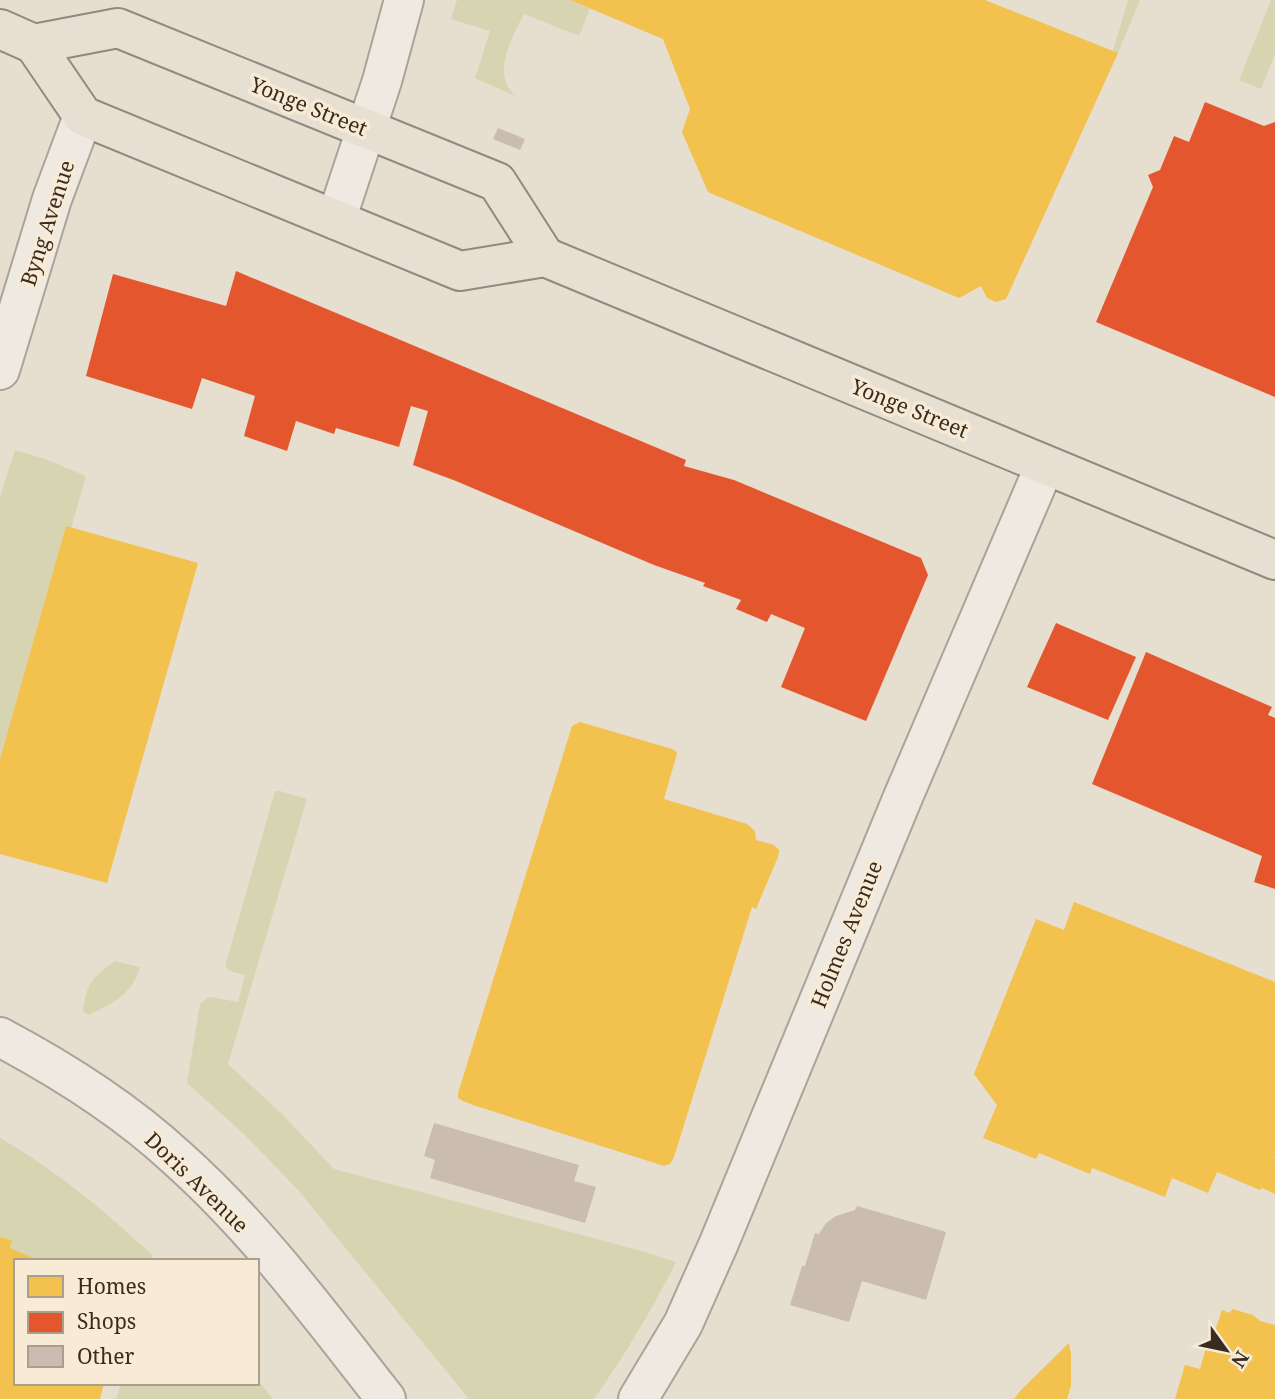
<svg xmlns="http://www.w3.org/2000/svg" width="1275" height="1399" viewBox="0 0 1275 1399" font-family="'Noto Serif',serif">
<rect width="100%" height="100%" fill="#e6decf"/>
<!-- green -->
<g fill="#d7d5b1">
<path d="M 457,0 L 570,0 L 590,9 L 579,36 L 524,14 C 512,37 491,73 515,96 L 475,78 L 490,31 L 451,19 Z"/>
<path d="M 1128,0 L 1140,0 L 1118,53 L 1113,51 Z"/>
<path d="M 1271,0 L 1275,0 L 1275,54 L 1261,89 L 1239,80 Z"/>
<path d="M 15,450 L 45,459 L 86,476 L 71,528 L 66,527 L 0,759 L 0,497 Z"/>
<path d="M 275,791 L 280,791 L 307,799 L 228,1064 L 283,1115 L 334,1169 L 642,1251 L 676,1262 C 651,1312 626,1353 594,1399 L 469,1399 L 298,1190 L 245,1135 L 187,1083 L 200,1004 L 206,999 L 210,997 L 238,1002 L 245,975 L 232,972 L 226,968 L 226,963 Z"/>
<path d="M 115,961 L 140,967 C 131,996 114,1002 89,1015 L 83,1011 C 87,982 92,978 115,961 Z"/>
<path d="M 0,1138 C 56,1170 105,1211 152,1255 L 151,1261 L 40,1261 L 10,1248 L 12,1240 L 0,1237 Z"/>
<path d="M 257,1379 L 273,1399 L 116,1399 L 121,1383 L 257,1383 Z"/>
</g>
<!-- homes -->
<g fill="#f2c14e">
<path d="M 570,0 L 985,0 L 1118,53 L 1006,299 L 996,302 L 987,298 L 981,286 L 959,298 L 708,192 L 682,132 L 690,109 L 663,39 Z"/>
<path d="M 66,526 L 198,563 L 107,883 L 0,854 L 0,759 Z"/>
<path d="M 580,722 L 672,749 L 677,752 L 676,757 L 664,799 L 747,824 L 755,831 L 756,840 L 774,845 L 779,850 L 778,857 L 756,909 L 752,907 L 674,1157 L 670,1164 L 664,1166 L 473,1105 L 463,1101 L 458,1098 L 458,1093 L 572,726 Z"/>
<path d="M 1074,902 L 1275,982 L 1275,1155 L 1274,1158 L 1275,1159 L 1275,1194 L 1262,1188 L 1260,1190 L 1217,1172 L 1208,1193 L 1172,1178 L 1165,1197 L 1092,1168 L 1090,1174 L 1039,1153 L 1036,1159 L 983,1138 L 997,1105 L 974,1074 L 1036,919 L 1064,930 Z"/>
<path d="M 0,1237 L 12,1240 L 10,1248 L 40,1261 L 16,1261 L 16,1383 L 104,1383 L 100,1399 L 0,1399 Z"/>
<path d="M 1232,1309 L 1253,1315 L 1260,1321 L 1275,1325 L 1275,1399 L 1175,1399 L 1185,1365 L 1200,1369 L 1211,1330 L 1215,1331 L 1222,1310 L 1230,1313 Z"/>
<path d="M 1069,1343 L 1071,1354 L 1071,1386 L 1067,1399 L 1014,1399 L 1021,1390 Z"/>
</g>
<!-- shops -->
<g fill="#e4572e">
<path d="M 1205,102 L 1264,126 L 1275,122 L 1275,397 L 1096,322 L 1153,187 L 1148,175 L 1160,170 L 1174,136 L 1189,142 Z"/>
<path d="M 236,271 L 686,460 L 684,466 L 734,480 L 921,558 L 928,575 L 866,721 L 781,687 L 805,628 L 771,614 L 767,622 L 736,609 L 741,600 L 703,586 L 705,583 L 654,565 L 456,481 L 413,465 L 428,411 L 411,406 L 399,447 L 336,428 L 334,434 L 296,421 L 287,451 L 244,436 L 255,396 L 202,378 L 192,409 L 86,376 L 113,274 L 226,306 Z"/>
<path d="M 1056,623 L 1136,657 L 1108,720 L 1027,687 Z"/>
<path d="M 1146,652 L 1272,707 L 1268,715 L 1275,718 L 1275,889 L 1254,882 L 1262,856 L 1092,784 Z"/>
</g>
<!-- building -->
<g fill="#cabcb0">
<path d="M 498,128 L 525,139 L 520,150 L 493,139 Z"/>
<path d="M 434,1123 L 579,1165 L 574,1181 L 596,1187 L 585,1223 L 430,1178 L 435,1160 L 424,1156 Z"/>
<path d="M 857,1206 L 946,1232 L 926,1300 L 862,1281 L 849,1322 L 790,1305 L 802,1266 L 805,1266 L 815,1233 L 819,1234 L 826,1223 L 836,1216 L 855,1210 Z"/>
</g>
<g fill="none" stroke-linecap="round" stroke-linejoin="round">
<!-- minor casing -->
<g stroke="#aba398" stroke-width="42">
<g id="minor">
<path d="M 336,220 L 382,81 L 404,0"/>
<path d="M 0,370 L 52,199 L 83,116"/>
<path d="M 638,1399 L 683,1324 L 719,1243 L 903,797 L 1045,465"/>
</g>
</g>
<!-- tertiary casing -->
<g stroke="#aba398" stroke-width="42">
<path id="tertiary" d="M 0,1037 C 62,1070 124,1109 176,1157 C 256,1228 320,1315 386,1399"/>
</g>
<!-- primary casing -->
<g stroke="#91897f" stroke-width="42">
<g id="primary">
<path d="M 0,29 L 34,44 L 118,28 L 497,182 L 545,257"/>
<path d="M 34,44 L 83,116 L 460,271 L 545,257 L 1275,560"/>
</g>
</g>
<!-- minor -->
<use href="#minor" stroke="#eee9e1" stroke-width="38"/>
<!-- tertiary -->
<use href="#tertiary" stroke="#eee9e1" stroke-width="38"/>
<!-- primary -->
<use href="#primary" stroke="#e6dfd2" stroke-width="38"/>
</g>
<g text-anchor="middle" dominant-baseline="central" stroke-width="7" stroke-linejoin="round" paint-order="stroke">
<!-- street labels -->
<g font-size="21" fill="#3b2b1f" stroke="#f7ebd6">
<text transform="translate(309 106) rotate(22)">Yonge Street</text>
<text transform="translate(47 223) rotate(-72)">Byng Avenue</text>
<text transform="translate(910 408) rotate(22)">Yonge Street</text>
<text transform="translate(846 934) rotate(-68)">Holmes Avenue</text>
<text transform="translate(197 1182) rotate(44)">Doris Avenue</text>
</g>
</g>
<!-- legend -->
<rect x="14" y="1259" width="245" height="126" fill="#f7ebd6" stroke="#ac9e8d" stroke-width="2"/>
<rect x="28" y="1276" width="35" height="21" fill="#f2c14e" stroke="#ac9e8d" stroke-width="2"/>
<text x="77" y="1294" font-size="21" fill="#3b2b1f">Homes</text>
<rect x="28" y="1312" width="35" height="21" fill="#e4572e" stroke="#ac9e8d" stroke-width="2"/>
<text x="77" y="1329" font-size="21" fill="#3b2b1f">Shops</text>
<rect x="28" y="1346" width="35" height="21" fill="#cabcb0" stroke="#ac9e8d" stroke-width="2"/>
<text x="77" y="1364" font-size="21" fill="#3b2b1f">Other</text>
<!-- north arrow -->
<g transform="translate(1226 1350) rotate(123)" stroke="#f7ebd6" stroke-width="5" paint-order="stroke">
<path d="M0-5L12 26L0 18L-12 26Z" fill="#3b2b1f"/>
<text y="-10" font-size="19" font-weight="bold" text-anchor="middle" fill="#3b2b1f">N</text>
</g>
</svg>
